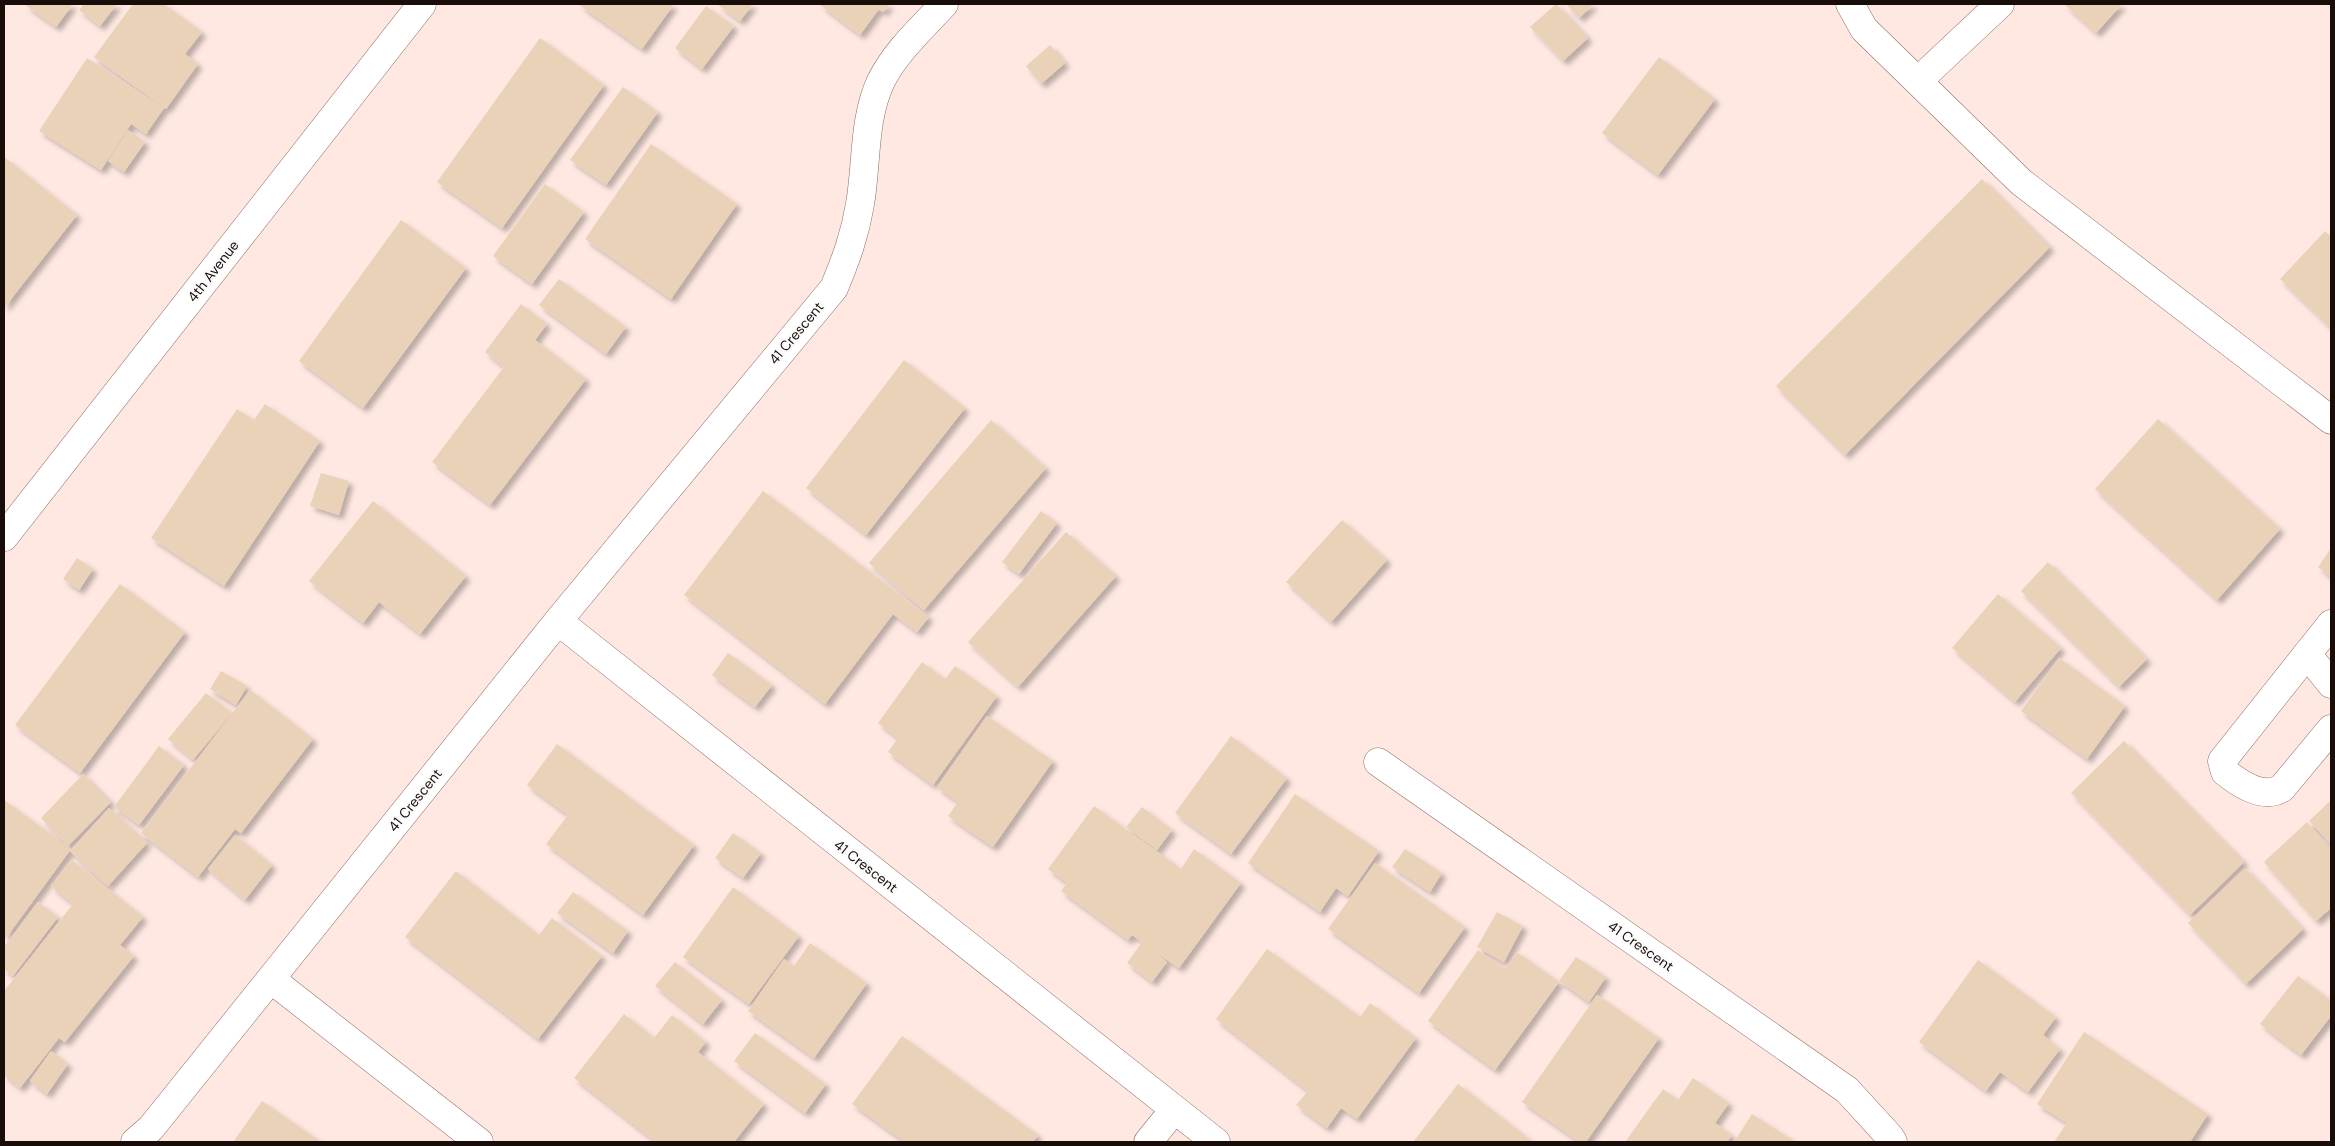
<svg xmlns="http://www.w3.org/2000/svg" width="2335" height="1146" viewBox="0 0 2335 1146" font-family="'DM Sans',sans-serif">
<defs>
<filter id="shadow"><feDropShadow dx="4.5" dy="4.5" stdDeviation="2.5" flood-color="#0004"/></filter>
</defs>
<rect width="100%" height="100%" fill="#ffe8e1"/>
<!-- building -->
<g fill="#e9d2b7" filter="url(#shadow)">
<path d="M 24,4 L 73,4 L 56,27 Z"/>
<path d="M 84,4 L 117,4 L 100,26 L 79,10 Z"/>
<path d="M 133,4 L 164,4 L 202,32 L 185,54 L 198,64 L 166,109 L 94,57 Z"/>
<path d="M 578,4 L 674,4 L 642,49 Z"/>
<path d="M 717,4 L 753,4 L 740,21 Z"/>
<path d="M 819,4 L 890,4 L 883,12 L 879,9 L 860,35 Z"/>
<path d="M 1556,4 L 1588,38 L 1563,61 L 1530,27 Z"/>
<path d="M 1566,4 L 1594,4 L 1579,18 Z"/>
<path d="M 2064,4 L 2122,4 L 2096,33 Z"/>
<path d="M 706,6 L 734,26 L 702,69 L 675,48 Z"/>
<path d="M 540,38 L 604,85 L 502,228 L 437,182 Z"/>
<path d="M 1050,45 L 1065,63 L 1041,84 L 1026,66 Z"/>
<path d="M 1659,57 L 1715,99 L 1658,175 L 1602,133 Z"/>
<path d="M 87,58 L 164,108 L 146,134 L 131,124 L 101,170 L 39,131 Z"/>
<path d="M 623,87 L 658,112 L 606,185 L 570,160 Z"/>
<path d="M 128,130 L 145,142 L 124,172 L 108,161 Z"/>
<path d="M 651,144 L 737,204 L 671,299 L 585,239 Z"/>
<path d="M 4,157 L 77,215 L 4,308 Z"/>
<path d="M 1982,179 L 2050,247 L 1845,455 L 1776,386 Z"/>
<path d="M 545,184 L 584,212 L 532,284 L 493,256 Z"/>
<path d="M 401,220 L 466,268 L 363,408 L 299,361 Z"/>
<path d="M 2325,231 L 2331,237 L 2331,328 L 2280,279 Z"/>
<path d="M 559,279 L 626,327 L 606,354 L 539,305 Z"/>
<path d="M 521,304 L 547,324 L 535,340 L 586,379 L 490,505 L 432,462 L 504,367 L 485,352 Z"/>
<path d="M 904,360 L 965,408 L 866,535 L 806,488 Z"/>
<path d="M 265,404 L 320,441 L 224,586 L 151,538 L 237,409 L 254,420 Z"/>
<path d="M 2158,419 L 2280,529 L 2217,600 L 2095,489 Z"/>
<path d="M 991,420 L 1046,468 L 924,610 L 869,563 Z"/>
<path d="M 321,473 L 349,481 L 339,515 L 310,506 Z"/>
<path d="M 763,491 L 929,617 L 917,632 L 893,614 L 825,704 L 684,595 Z"/>
<path d="M 373,501 L 466,576 L 420,634 L 379,602 L 363,623 L 309,581 Z"/>
<path d="M 1041,511 L 1057,523 L 1019,574 L 1002,562 Z"/>
<path d="M 1342,520 L 1387,560 L 1331,622 L 1286,582 Z"/>
<path d="M 1066,532 L 1116,576 L 1018,687 L 968,642 Z"/>
<path d="M 2331,548 L 2331,577 L 2318,567 Z"/>
<path d="M 77,558 L 93,569 L 79,590 L 63,579 Z"/>
<path d="M 2048,562 L 2147,659 L 2119,687 L 2021,591 Z"/>
<path d="M 120,584 L 185,632 L 80,773 L 15,725 Z"/>
<path d="M 1998,594 L 2061,648 L 2015,702 L 1952,648 Z"/>
<path d="M 728,653 L 772,685 L 755,707 L 712,675 Z"/>
<path d="M 2059,658 L 2125,706 L 2087,759 L 2021,711 Z"/>
<path d="M 922,662 L 945,679 L 955,666 L 997,696 L 933,785 L 888,752 L 898,738 L 878,723 Z"/>
<path d="M 221,671 L 247,686 L 236,705 L 210,689 Z"/>
<path d="M 250,690 L 313,739 L 241,833 L 235,829 L 198,877 L 141,833 Z"/>
<path d="M 206,693 L 232,713 L 193,760 L 168,739 Z"/>
<path d="M 987,716 L 1053,761 L 993,847 L 948,816 L 958,802 L 937,787 Z"/>
<path d="M 1231,736 L 1287,778 L 1231,854 L 1175,813 Z"/>
<path d="M 2124,741 L 2244,862 L 2190,915 L 2071,793 Z"/>
<path d="M 557,744 L 694,845 L 643,915 L 546,844 L 568,815 L 527,785 Z"/>
<path d="M 159,746 L 184,765 L 139,825 L 114,807 Z"/>
<path d="M 83,774 L 111,802 L 68,846 L 41,818 Z"/>
<path d="M 1295,794 L 1379,851 L 1348,896 L 1336,888 L 1320,912 L 1248,863 Z"/>
<path d="M 4,800 L 71,849 L 6,938 L 4,937 Z"/>
<path d="M 2331,800 L 2331,843 L 2309,821 Z"/>
<path d="M 1094,806 L 1181,869 L 1194,849 L 1241,883 L 1179,968 L 1154,951 L 1167,962 L 1152,982 L 1127,963 L 1142,942 L 1132,935 L 1128,940 L 1061,891 L 1067,883 L 1048,869 Z"/>
<path d="M 1142,807 L 1172,830 L 1157,850 L 1126,827 Z"/>
<path d="M 109,808 L 147,843 L 108,886 L 70,851 Z"/>
<path d="M 2307,822 L 2331,850 L 2331,908 L 2316,921 L 2264,862 Z"/>
<path d="M 733,833 L 761,853 L 743,878 L 715,858 Z"/>
<path d="M 235,835 L 272,865 L 245,900 L 208,869 Z"/>
<path d="M 1405,849 L 1442,873 L 1430,892 L 1392,867 Z"/>
<path d="M 72,860 L 143,917 L 120,945 L 134,956 L 65,1042 L 59,1038 L 20,1088 L 4,1075 L 4,991 L 73,904 L 51,886 Z"/>
<path d="M 1375,863 L 1465,927 L 1419,993 L 1328,929 Z"/>
<path d="M 2245,868 L 2303,929 L 2246,984 L 2188,923 Z"/>
<path d="M 456,871 L 539,935 L 552,918 L 602,956 L 538,1039 L 405,937 Z"/>
<path d="M 733,887 L 799,936 L 749,1004 L 683,957 Z"/>
<path d="M 573,892 L 628,931 L 613,953 L 557,913 Z"/>
<path d="M 38,902 L 58,917 L 13,976 L 4,969 L 4,947 Z"/>
<path d="M 1497,912 L 1523,926 L 1504,962 L 1477,947 Z"/>
<path d="M 810,943 L 867,983 L 814,1058 L 748,1011 L 784,959 L 794,966 Z"/>
<path d="M 1267,949 L 1360,1017 L 1370,1003 L 1416,1038 L 1357,1119 L 1341,1108 L 1327,1128 L 1296,1105 L 1308,1091 L 1216,1019 Z"/>
<path d="M 1478,950 L 1505,969 L 1517,952 L 1559,982 L 1495,1070 L 1428,1021 Z"/>
<path d="M 1576,957 L 1606,977 L 1589,1002 L 1559,981 Z"/>
<path d="M 1978,960 L 2056,1017 L 2043,1035 L 2060,1049 L 2028,1092 L 2000,1072 L 1986,1091 L 1919,1042 Z"/>
<path d="M 675,962 L 722,1000 L 703,1024 L 655,986 Z"/>
<path d="M 2298,976 L 2331,1001 L 2331,1016 L 2301,1055 L 2260,1024 Z"/>
<path d="M 1597,995 L 1659,1038 L 1586,1142 L 1580,1142 L 1522,1102 Z"/>
<path d="M 624,1014 L 654,1038 L 672,1015 L 706,1042 L 698,1052 L 764,1104 L 734,1142 L 656,1142 L 574,1078 Z"/>
<path d="M 2084,1032 L 2208,1114 L 2190,1142 L 2054,1142 L 2067,1123 L 2037,1104 Z"/>
<path d="M 755,1033 L 826,1084 L 805,1113 L 734,1061 Z"/>
<path d="M 902,1036 L 1038,1135 L 1033,1142 L 905,1142 L 852,1104 Z"/>
<path d="M 51,1051 L 68,1064 L 47,1094 L 30,1081 Z"/>
<path d="M 1693,1078 L 1729,1103 L 1715,1123 L 1732,1135 L 1727,1142 L 1625,1142 L 1663,1089 L 1678,1100 Z"/>
<path d="M 1458,1084 L 1533,1142 L 1413,1142 Z"/>
<path d="M 262,1101 L 321,1142 L 233,1142 Z"/>
<path d="M 1752,1114 L 1796,1142 L 1734,1142 Z"/>
</g>
<g fill="none" stroke-linecap="round" stroke-linejoin="round">
<!-- minor casing -->
<g stroke="#8f6e65" stroke-width="29">
<g id="minor">
<path d="M 1850,4 L 1864,29 L 2021,182 L 2331,420"/>
<path d="M 1918,81 L 2000,4"/>
<path d="M 4,537 L 422,4"/>
<path d="M 558,621 L 1216,1142"/>
<path d="M 2331,624 L 2222,761 L 2225,772 C 2240,784 2264,800 2282,788 L 2331,729"/>
<path d="M 2307,654 L 2331,684"/>
<path d="M 1378,762 L 1847,1090 L 1890,1137 L 1893,1142"/>
<path d="M 272,980 L 479,1142"/>
<path d="M 135,1142 L 151,1128 L 558,621 L 834,288 C 846,259 855,235 860,204 C 867,164 863,119 881,81 C 896,51 922,28 944,4"/>
<path d="M 1148,1142 L 1174,1110"/>
</g>
</g>
<!-- minor -->
<use href="#minor" stroke="#fff" stroke-width="28"/>
</g>
<g text-anchor="middle" dominant-baseline="central" stroke-width="5" stroke-linejoin="round" paint-order="stroke">
<!-- street labels -->
<g font-size="14" fill="#190d09" stroke="#fbfbfb">
<text transform="translate(213 271) rotate(-52)">4th Avenue</text>
<text transform="translate(796 333) rotate(-50)">41 Crescent</text>
<text transform="translate(415 800) rotate(-51)">41 Crescent</text>
<text transform="translate(866 866) rotate(38)">41 Crescent</text>
<text transform="translate(1641 946) rotate(35)">41 Crescent</text>
</g>
</g>
<!-- border -->
<rect width="2335" height="1146" fill="none" stroke="#190d09" stroke-width="10"/>
</svg>
